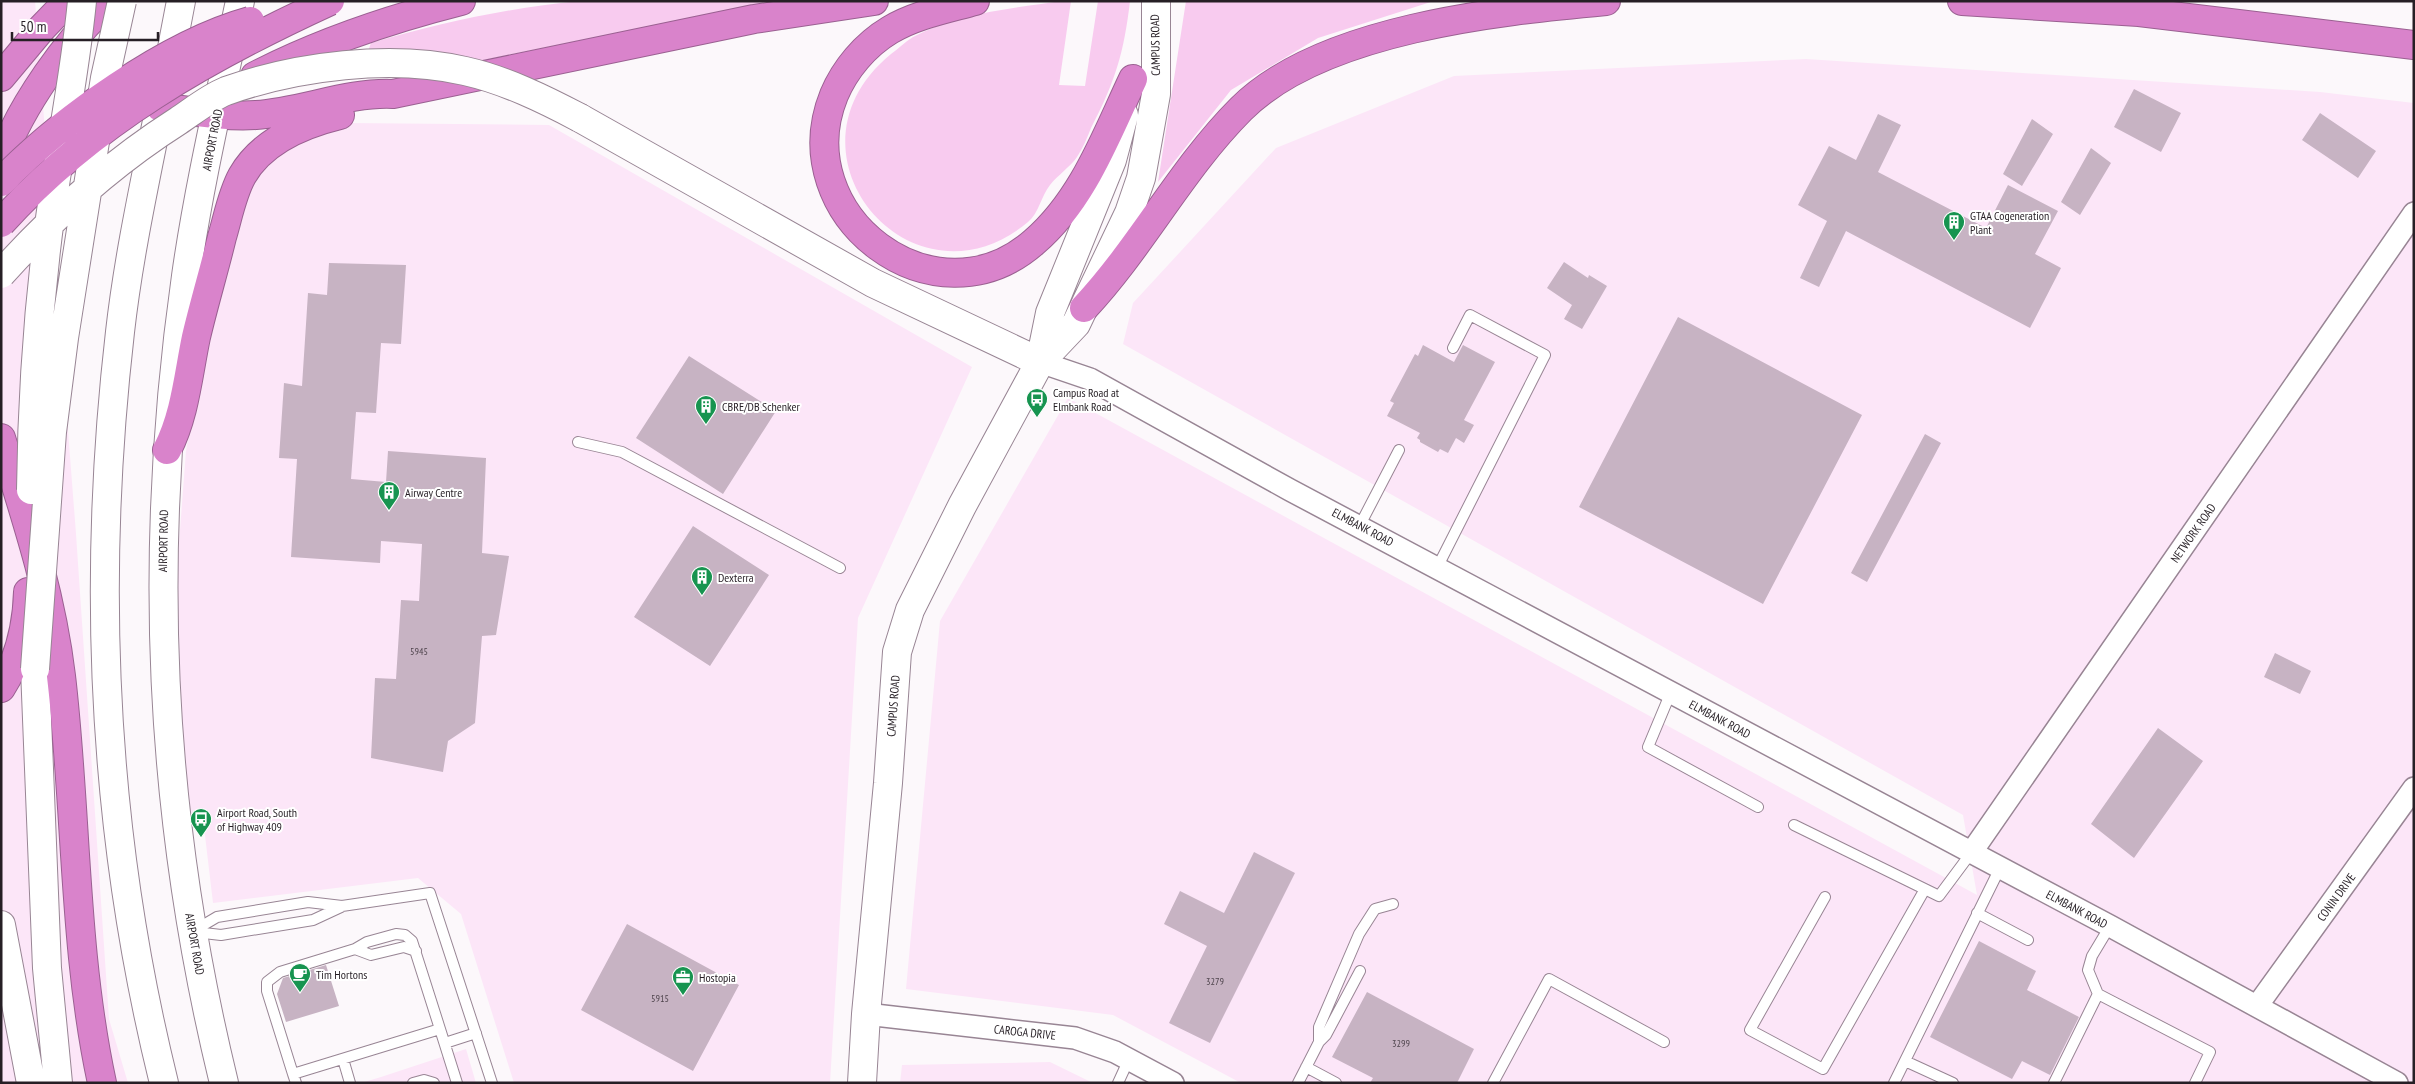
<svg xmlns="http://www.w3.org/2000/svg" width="2415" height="1084" viewBox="0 0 2415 1084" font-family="'PT Sans Narrow',sans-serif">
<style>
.built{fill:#fce6f8}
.green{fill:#f8cbef}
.building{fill:#c7b3c3}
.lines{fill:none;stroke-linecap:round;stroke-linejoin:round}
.lane-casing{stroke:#988594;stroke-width:12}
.street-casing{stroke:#988594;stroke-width:24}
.secondary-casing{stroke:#988594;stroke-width:30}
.highway-casing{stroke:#9a6091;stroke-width:30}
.lane{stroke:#fff;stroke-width:10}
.street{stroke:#fff;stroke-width:21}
.secondary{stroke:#fff;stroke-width:28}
.highway{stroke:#d983cb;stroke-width:28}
.secondary-bridge-casing{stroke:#988594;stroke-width:30;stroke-linecap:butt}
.highway-bridge-casing{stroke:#9a6091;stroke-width:30;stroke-linecap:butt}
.secondary-bridge{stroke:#fff;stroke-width:28}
.highway-bridge{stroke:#d983cb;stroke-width:28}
.labels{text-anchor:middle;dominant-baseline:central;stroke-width:4;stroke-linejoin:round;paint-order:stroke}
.number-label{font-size:10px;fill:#4e444c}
.street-label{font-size:12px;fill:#261f25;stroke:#fff}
.poi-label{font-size:12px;fill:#261f25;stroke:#fff;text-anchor:start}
</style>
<rect width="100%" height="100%" fill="#fcf8fb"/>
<path class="built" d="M1 1H35L76 534 109 1019 128 1083H1Z
M1806 59 2320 92 2414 103V1083H1241L1113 1015 906 989 940 621 1068 398 1977 895 1963 815 1123 344 1133 303 1276 148 1454 76Z
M348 123 549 125 972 367 858 618 830 1083H514L461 914 418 878 213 903 204 827 191 828 182 735 177 639 176 585 179 543 186 451 192 414 199 378 243 211 254 181 277 153 301 138Z
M466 1049 476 1083H361L381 1077Z
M1050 1062 1093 1083H900L902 1065Z"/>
<path class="green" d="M579 1H786L685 19 474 62 368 51 371 43C440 23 508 8 579 1Z
M1062 1H1071L1059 85 1085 86 1098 1H1130C1124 53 1115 82 1091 128 1087 138 1083 148 1077 157 1070 167 1058 175 1050 185 1041 196 1039 213 1028 222 912 319 771 152 891 54 898 49 905 42 913 37 957 13 1014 8 1062 1Z
M1186 1H1434L1318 38 1231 90 1158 182Z"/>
<path class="building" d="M2134 89 2181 113 2161 152 2114 127Z
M2320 113 2376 151 2358 178 2302 140Z
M1878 114 1901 125 1878 172 1986 228 2008 185 2058 211 2035 254 2061 268 2030 328 1846 231 1819 287 1800 278 1827 221 1798 205 1829 146 1856 160Z
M2032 119 2053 134 2022 186 2003 174Z
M2091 148 2111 163 2080 215 2061 202Z
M1564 262 1588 278 1589 275 1607 286 1582 329 1564 319 1572 305 1547 288Z
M329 263 406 265 401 344 381 343 376 413 356 412 351 479 386 482 388 451 486 458 482 553 509 556 496 635 482 636 475 723 448 741 443 772 371 758 375 678 396 679 401 600 419 601 422 544 381 541 380 563 291 557 297 459 279 458 284 383 302 386 308 293 327 295Z
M1678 317 1862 415 1763 604 1579 507Z
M1423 345 1454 362 1463 345 1495 362 1464 420 1474 425 1464 443 1456 438 1448 453 1440 449 1438 452 1420 442V440L1417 438 1420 433 1387 416 1394 403 1390 401 1415 354 1418 356Z
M689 356 776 411 723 494 636 438Z
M1925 434 1941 443 1867 582 1851 573Z
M693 526 769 575 710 666 634 617Z
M2275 653 2311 671 2300 694 2264 677Z
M2158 728 2203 761 2134 858 2091 824Z
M1254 852 1295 873 1210 1043 1169 1023 1207 946 1164 924 1180 891 1224 913Z
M627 924 739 985 693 1071 581 1010Z
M1979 941 2036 971 2027 990 2079 1017 2050 1075 2022 1061 2012 1079 1930 1037Z
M326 965 339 1006 286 1022 277 994 283 978Z
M1367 992 1474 1049 1457 1083H1370L1373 1078 1332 1057Z"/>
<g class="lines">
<g class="lane-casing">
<path id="lane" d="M578 442 622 452 840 568
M1360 525 1399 450
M1437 568 1545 355 1470 315 1453 348
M1671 692 1648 747 1758 807
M1794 825 1939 896 1971 853
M1825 897 1750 1030 1823 1069 1925 889
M1977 913 2028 940
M195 930 217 917 308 902 342 906 430 893 492 1083
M195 932 221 935 313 920 341 907
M355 949 371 955 404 947 416 951
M2098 994 2088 970 2092 956 2110 926
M1319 1042V1027L1359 934 1375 909 1393 904
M445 1043 476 1033
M343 1059 350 1083
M1905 1061 1953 1083
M1306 1067 1336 1083
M293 1074 267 991V982L280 972 355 949 367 942 396 934 405 935 412 941 440 1029
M296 1083 293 1074 440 1029 457 1083
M413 1083 424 1080 434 1083
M1118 1083 1129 1059
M1298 1083 1319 1042 1326 1035 1360 971
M1493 1083 1549 979 1664 1042
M1894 1083 2000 868
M2054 1083 2098 994 2210 1052 2195 1083"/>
</g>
<g class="street-casing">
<path id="street" d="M1040 362 1090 379 1290 490 2110 926 2397 1083
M1971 853 2414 213
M2257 1006 2414 788
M866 1014 1075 1038 1115 1052 1173 1083"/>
</g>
<g class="secondary-casing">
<path id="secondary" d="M167 74 181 1
M580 118 873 283 1040 362
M157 121C143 191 128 261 120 332 91 583 103 837 164 1083
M1040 362 1050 313 1112 160 1124 115
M35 669 47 968 58 1083
M1 925 31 1083
M224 1083C158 813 147 551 186 276 199 184 221 92 240 1
M862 1083 866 1014 888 783 897 652 910 610 962 506 1040 362 1076 324 1129 213 1141 178 1156 94V1"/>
</g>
<g class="highway-casing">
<path id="highway" d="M975 1C946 9 915 15 890 30 865 45 845 69 834 95 785 216 935 329 1034 242 1083 200 1106 136 1133 79
M1962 1 2139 12 2414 45
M255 76C321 42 390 19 461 1
M1 77 42 28 68 1
M160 107C192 111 224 117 256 115 302 112 347 92 393 94L754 19 874 1
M1 160C20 107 68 38 111 1
M1084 308C1142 246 1181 169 1241 109 1321 29 1498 11 1606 1
M1 438C26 518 51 592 61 676 77 811 73 949 102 1083
M167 450C185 415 188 375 196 337 204 303 214 270 222 237 228 217 232 194 242 176 262 141 303 124 340 115
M1 688C20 658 27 626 28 592"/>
</g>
<use href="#lane" class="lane"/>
<use href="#street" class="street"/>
<use href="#secondary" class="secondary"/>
<use href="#highway" class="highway"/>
<g class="secondary-bridge-casing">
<path id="secondary-bridge" d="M1 274C54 215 112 163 178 121 193 111 209 98 226 91 297 66 391 54 465 71 505 80 544 99 580 118
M31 490C32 399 38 309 50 218 60 146 75 74 82 1
M35 669 52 432 64 338 105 78 122 1"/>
</g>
<g class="highway-bridge-casing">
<path id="highway-bridge" d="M1 182C61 120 167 44 250 21
M1 223C92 122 208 57 330 1"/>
</g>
<use href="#secondary-bridge" class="secondary-bridge"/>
<use href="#highway-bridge" class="highway-bridge"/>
</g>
<defs>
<g id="building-pin" transform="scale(1.125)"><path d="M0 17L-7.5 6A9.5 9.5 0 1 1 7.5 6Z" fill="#179450" stroke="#fff"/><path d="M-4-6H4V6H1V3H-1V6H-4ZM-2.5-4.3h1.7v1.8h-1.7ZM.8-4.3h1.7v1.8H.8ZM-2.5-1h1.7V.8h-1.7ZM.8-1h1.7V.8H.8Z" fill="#fff"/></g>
<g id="bus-pin" transform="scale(1.125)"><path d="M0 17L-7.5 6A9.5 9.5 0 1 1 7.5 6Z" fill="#179450" stroke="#fff"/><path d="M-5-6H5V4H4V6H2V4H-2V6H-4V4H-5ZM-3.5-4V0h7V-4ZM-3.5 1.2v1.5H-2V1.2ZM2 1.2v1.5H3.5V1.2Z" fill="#fff"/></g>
<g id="cafe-pin" transform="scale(1.125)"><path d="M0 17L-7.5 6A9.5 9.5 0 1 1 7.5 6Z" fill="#179450" stroke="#fff"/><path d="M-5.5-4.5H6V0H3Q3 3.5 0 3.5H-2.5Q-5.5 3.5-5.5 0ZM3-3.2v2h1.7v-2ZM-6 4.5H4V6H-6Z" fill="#fff"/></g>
<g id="office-pin" transform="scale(1.125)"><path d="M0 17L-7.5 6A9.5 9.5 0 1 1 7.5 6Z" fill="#179450" stroke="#fff"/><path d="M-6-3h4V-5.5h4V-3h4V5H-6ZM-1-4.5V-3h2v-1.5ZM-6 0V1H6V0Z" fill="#fff"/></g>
</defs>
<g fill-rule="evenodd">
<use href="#building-pin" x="1954" y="222"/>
<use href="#bus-pin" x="1037" y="399"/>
<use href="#building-pin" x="706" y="406"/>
<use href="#building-pin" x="389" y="492"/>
<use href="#building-pin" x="702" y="577"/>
<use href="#bus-pin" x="201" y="819"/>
<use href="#cafe-pin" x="300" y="974"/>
<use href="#office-pin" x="683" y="977"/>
</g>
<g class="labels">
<g class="number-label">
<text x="419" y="651">5945</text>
<text x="1215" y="981">3279</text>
<text x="660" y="998">5915</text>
<text x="1401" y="1043">3299</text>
</g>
<g class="street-label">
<text transform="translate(1155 45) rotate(-91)">CAMPUS ROAD</text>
<text transform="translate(212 140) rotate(-79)">AIRPORT ROAD</text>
<text transform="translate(1363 527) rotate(28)">ELMBANK ROAD</text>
<text transform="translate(2193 533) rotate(-55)">NETWORK ROAD</text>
<text transform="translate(163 541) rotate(-89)">AIRPORT ROAD</text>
<text transform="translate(893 706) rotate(-86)">CAMPUS ROAD</text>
<text transform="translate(1720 719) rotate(28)">ELMBANK ROAD</text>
<text transform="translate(2336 897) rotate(-54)">CONIN DRIVE</text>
<text transform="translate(2077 909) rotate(28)">ELMBANK ROAD</text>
<text transform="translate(195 944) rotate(80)">AIRPORT ROAD</text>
<text transform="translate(1025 1032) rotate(6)">CAROGA DRIVE</text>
</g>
<g class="poi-label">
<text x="1970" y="215">GTAA Cogeneration<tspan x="1970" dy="14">Plant</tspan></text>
<text x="1053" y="392">Campus Road at<tspan x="1053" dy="14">Elmbank Road</tspan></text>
<text x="722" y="406">CBRE/DB Schenker</text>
<text x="405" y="492">Airway Centre</text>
<text x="718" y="577">Dexterra</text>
<text x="217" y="812">Airport Road, South<tspan x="217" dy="14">of Highway 409</tspan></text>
<text x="316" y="974">Tim Hortons</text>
<text x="699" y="977">Hostopia</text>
</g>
</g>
<rect width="2415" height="1084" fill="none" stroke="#261f25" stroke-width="5"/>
<path d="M12 32v8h146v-8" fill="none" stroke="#261f25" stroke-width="2.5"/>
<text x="20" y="32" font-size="15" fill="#261f25" stroke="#ffffff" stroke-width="4" paint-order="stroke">50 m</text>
</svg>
